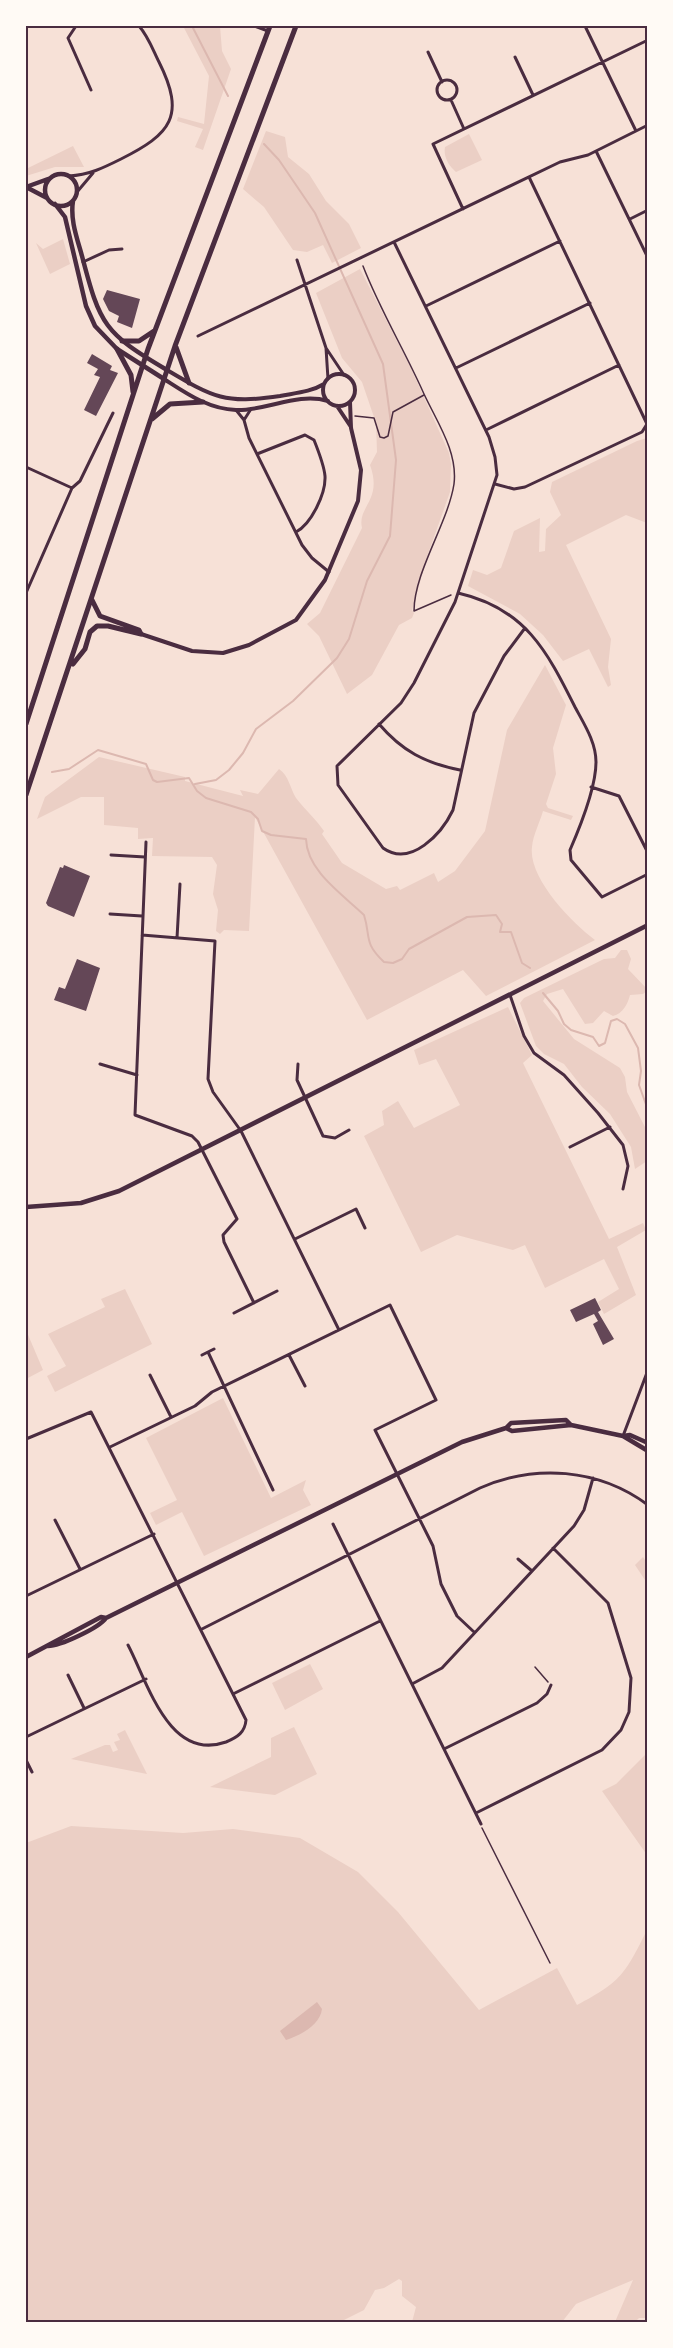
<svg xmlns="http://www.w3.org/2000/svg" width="673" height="2348" viewBox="0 0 673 2348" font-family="Lato,sans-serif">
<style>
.green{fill:#ebcfc5}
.water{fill:#dcb8b0}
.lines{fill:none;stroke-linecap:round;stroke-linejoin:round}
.stream{stroke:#dcb8b0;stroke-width:2}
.building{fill:#644757}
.path{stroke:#4a2c40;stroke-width:1.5}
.minor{stroke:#4a2c40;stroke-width:3}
.tertiary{stroke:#4a2c40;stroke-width:4}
.secondary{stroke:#4a2c40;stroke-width:4.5}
.primary{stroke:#4a2c40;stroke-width:4.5}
.trunk{stroke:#4a2c40;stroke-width:5}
.neatline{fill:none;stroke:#4a2c40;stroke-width:2}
</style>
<rect width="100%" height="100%" fill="#f7e1d7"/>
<path class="green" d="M183 26H220L222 51 231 69 203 150 195 147 203 129 177 121 178 117 204 124 209 76Z
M266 131 285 137 288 157 309 174 326 201 349 224 361 248 332 263 323 245 307 252 293 250 264 207 243 189Z
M469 134 482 160 456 172C450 167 443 158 445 147Z
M73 146 84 167H55L26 176V169Z
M63 239 70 264 50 274 36 243 43 249Z
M360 269 410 366 449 453 451 464 450 492 428 554 412 610 414 613 412 618 399 625 372 675 347 694 319 636 307 624 320 613 362 528C357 506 383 501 370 465L377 452 376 423 362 382 342 358 316 293Z
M647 438V523L626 515 566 545 611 639 608 667 611 685 608 687 589 649 563 661 543 635 520 614 468 586 473 570 487 575 501 568 514 531 540 518 539 552 545 551 546 529 561 515 550 492 552 482 637 441Z
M545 665 566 705 553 748 556 774 546 804 548 808 573 816 571 820 543 811C540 822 533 835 532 847 528 878 572 923 595 940L486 996 463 970 367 1020 255 817 249 931 224 930 220 934 216 931 218 910 213 894 217 865 212 857 152 856 153 838 138 839V828L104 825V797H81L37 819 45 797 99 757 185 777V781L243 796 240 790 258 794 279 769C289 776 290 788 296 798 305 810 316 819 324 831L322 834 342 863 386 889 397 886 400 890 434 873 438 882 455 871 485 831 507 730Z
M621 950H627L631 959 628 969 648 990 643 994 630 995C628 1003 623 1014 613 1016L604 1011 593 1023 585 1024 563 989 547 994 543 1001 574 1039 620 1068 625 1077 627 1092 647 1131V1161L635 1169 631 1147 610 1114 582 1087 564 1064 544 1054 536 1046 520 1003 524 998 604 959 615 958Z
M508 1007 532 1055 523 1063 609 1239 643 1223 646 1230 617 1247 636 1295 604 1314 598 1302 619 1289 604 1259 545 1288 525 1245 513 1250 457 1235 421 1252 364 1136 384 1125 382 1111 398 1101 414 1128 460 1105 436 1059 419 1065 414 1050Z
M125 1289 152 1344 55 1392 47 1376 66 1366 48 1334 105 1307 101 1299Z
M26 1330 43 1370 26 1379Z
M223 1398 271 1498 306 1480 303 1490 311 1505 204 1556 182 1512 156 1525 150 1513 177 1500 146 1438Z
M643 1557 647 1563V1583L635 1565Z
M310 1664 323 1689 285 1710 272 1683Z
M294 1727 317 1774 275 1795 210 1787 271 1757V1738Z
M125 1730 147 1774 71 1759 105 1745H110L113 1752 118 1750 114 1742 120 1740 117 1734Z
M647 1753V1855L602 1791 616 1784Z
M71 1826 183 1833 233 1829 300 1838 358 1872 398 1912 479 2010 557 1968 577 2005C621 1982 625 1974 647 1930V2318H639L635 2322H615L633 2280 576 2304 562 2322H412L416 2307 402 2296V2281L399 2279 384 2288 375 2290 364 2310 340 2322H26V1843Z"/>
<path class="water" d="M317 2002 322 2009C320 2025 301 2035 286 2040L280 2031Z"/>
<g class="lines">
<path class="stream" d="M192 26 228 96
M52 772 69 769 98 750 146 764 153 780 157 782 189 778 197 791 206 798 251 812 258 819 262 831 271 835 306 839C307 871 342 894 364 915 371 937 363 942 384 962L393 963 402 959 409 949 467 917 496 915 502 924 500 932H511L522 963 530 968
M195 784 216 780 229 770 243 753 256 729 293 701 337 658 349 639 367 581 390 536 396 460 383 364 315 213 279 160 264 144
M543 993 558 1011 564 1024 571 1030 593 1037 599 1046 605 1043 611 1021 617 1019 625 1024 638 1048 641 1071 639 1085 648 1110"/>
</g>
<path class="building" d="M107 290 140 299 132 328 117 322 119 316 109 311 103 299Z
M92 354 112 366 110 370 118 373 96 416 84 410 100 377 94 375 98 369 87 363Z
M64 865 90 876 74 917 48 906 46 903 60 867 63 868Z
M77 959 100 968 86 1011 54 1000 59 987 65 989Z
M595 1298 601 1310 598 1312 614 1339 603 1345 593 1324 598 1321 594 1314 576 1322 570 1310Z"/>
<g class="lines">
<path class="path" d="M363 266C380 310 405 351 424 394 437 422 458 452 454 484 448 523 414 572 414 611L451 595
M355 416 374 418 380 437 384 438 388 436 393 412 424 395
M535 1667 548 1682
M482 1828 550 1963"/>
<path class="minor" d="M76 26 68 38 91 90
M254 26 268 31
M585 26 636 131
M428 52 442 82
M515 57 533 95
M437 90a10 10 0 1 1 20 0a10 10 0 1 1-20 0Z
M451 100 464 129
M596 151 648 258
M69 176C89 175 103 168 121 159 171 134 186 116 159 62 153 50 148 36 139 26
M77 192 93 173
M463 209 433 144 648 40
M630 219 648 210
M394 242 489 437 495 457 497 475 455 602 414 683 401 703 337 766 338 785 383 848C411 868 442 833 453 810L474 713 504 656 525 628
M297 260 326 348 328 379
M83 262 109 250 122 249
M426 306 560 241
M198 336 560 162 588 155 648 125
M326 348 344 375
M456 368 590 303
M236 410 244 420 249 438 302 545 312 558 329 572
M244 420 251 409
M486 430 619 365
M257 454 305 435 314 440C318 450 324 465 325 476 326 494 311 524 296 532
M26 467 72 488
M495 484 514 489 525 487 642 432 647 424 529 177
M26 593 72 488 80 481 113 413
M458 593C525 608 547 651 575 707 584 724 596 742 596 762 596 787 580 827 570 850L571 860 602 897 648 874
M379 724C402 751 425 763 460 770
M591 787 619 796 648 853
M146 842 135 1115 192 1136 198 1142 237 1219 223 1235 224 1242 254 1303
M111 855 145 857
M110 914 142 916
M142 935 215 941 208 1079 213 1092 241 1131 339 1330
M177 938 180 884
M510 995 524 1036 534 1053 564 1075 598 1113 623 1145 628 1166 623 1189
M100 1064 137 1075
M298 1064 297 1080 323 1136 335 1138 349 1130
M570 1147 610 1127
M295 1239 356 1209 365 1228
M234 1313 277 1291
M208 1352 273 1490
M202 1355 214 1349
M289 1355 305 1386
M150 1375 171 1417
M623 1436 648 1370
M26 1439 91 1412 246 1720C245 1732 238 1737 226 1742 169 1762 148 1683 128 1645
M110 1447 195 1406 212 1392 390 1305 436 1400 375 1430 433 1546 441 1584 457 1616 474 1632
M55 1520 80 1569
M333 1524 481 1824
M518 1559 532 1571
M26 1596 154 1534
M202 1629 480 1488C535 1464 598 1468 648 1505
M68 1675 84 1708
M412 1684 442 1668 574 1526 584 1510 593 1478
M233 1694 380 1621
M26 1737 146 1679
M444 1749 537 1703 547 1694 551 1685
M26 1760 32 1772
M476 1813 602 1750 621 1730 629 1712 631 1678 608 1603 553 1548"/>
<path class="tertiary" d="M167 370C214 398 225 404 280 396 295 393 311 392 324 384
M323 390a16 16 0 1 1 32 0a16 16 0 1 1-32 0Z
M164 379C186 393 208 409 236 410 267 411 297 392 328 401
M337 406 351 427
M141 634 192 651 223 653 249 645 296 620 325 580 358 501 361 470 351 428 350 402"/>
<path class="secondary" d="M45 190a16 16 0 1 1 32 0a16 16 0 1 1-32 0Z
M26 187 47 198
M26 187 48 179
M73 201C70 220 77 238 82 256 100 325 104 333 167 370
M55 204 65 217 86 306 95 326 117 349 164 379
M26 1207 81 1203 119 1191 648 925"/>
<path class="primary" d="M506 1428 512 1431 571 1425
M623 1436 648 1451
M48 1646C60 1646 99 1628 106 1618
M26 1657 101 1617 106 1618 462 1442 506 1428 511 1423 566 1420 571 1425 623 1436 630 1435 648 1443"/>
<path class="trunk" d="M122 341H139L154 331
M176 347 189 383
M117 349 131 375 133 392
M152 419 170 404 203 402
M92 600 100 616 139 630 141 634
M73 664 85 649 90 632 97 626H108L141 634
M26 724 148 349 270 26
M26 795 175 346 296 26"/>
</g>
<rect width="673" height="2348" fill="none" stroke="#fffaf5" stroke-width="54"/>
<rect x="27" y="27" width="619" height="2294" class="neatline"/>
</svg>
